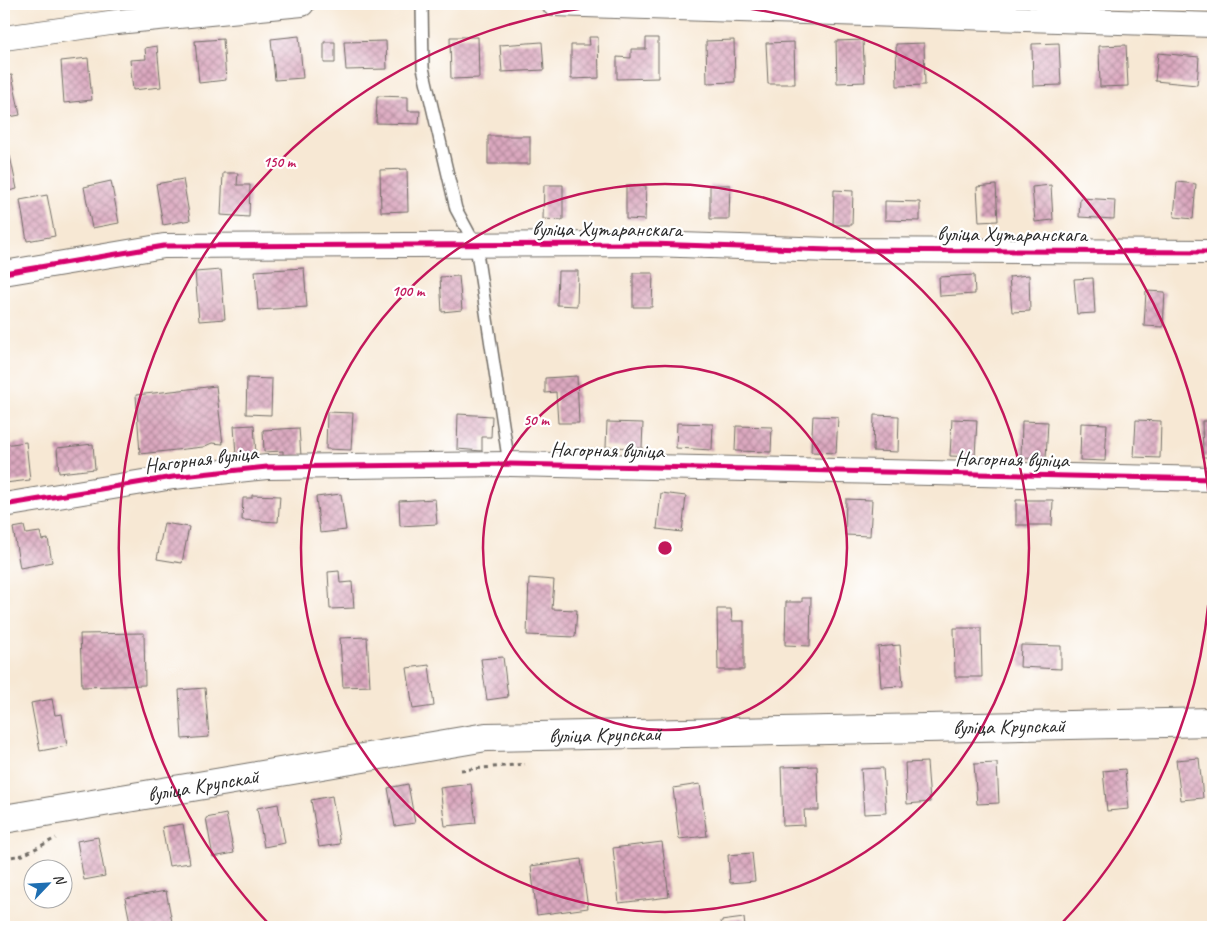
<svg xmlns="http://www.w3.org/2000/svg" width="1217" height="931" viewBox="0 0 1217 931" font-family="Caveat,sans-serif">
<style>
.building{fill:url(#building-cross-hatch)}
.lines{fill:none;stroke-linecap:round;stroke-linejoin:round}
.service-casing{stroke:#726d66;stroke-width:14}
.minor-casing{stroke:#726d66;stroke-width:26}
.primary-casing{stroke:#726d66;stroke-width:30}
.path{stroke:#726d66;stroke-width:3;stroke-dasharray:4 4;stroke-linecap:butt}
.service{stroke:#fff;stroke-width:11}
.minor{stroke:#fff;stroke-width:24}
.primary{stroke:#fff;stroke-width:28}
.cycleway-casing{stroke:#fff;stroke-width:8}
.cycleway{stroke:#d6006c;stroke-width:5}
.ring{fill:none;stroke:#c2185b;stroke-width:2.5}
.labels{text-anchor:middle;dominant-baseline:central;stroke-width:4.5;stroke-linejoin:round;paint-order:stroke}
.street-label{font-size:21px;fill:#2b2b2b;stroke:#fff}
.centre{fill:#c2185b;stroke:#fff;stroke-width:2.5}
.ring-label{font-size:15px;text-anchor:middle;font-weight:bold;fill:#c2185b;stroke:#fff;stroke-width:4.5;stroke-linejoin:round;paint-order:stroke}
</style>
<defs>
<pattern id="building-cross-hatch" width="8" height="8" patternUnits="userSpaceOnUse" patternTransform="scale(1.25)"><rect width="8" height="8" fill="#dba8bf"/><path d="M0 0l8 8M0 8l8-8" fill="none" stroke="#b2899b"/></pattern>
</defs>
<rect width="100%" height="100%" fill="#fff"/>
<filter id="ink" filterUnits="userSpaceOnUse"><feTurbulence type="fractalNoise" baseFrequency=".02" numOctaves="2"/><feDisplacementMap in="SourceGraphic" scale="10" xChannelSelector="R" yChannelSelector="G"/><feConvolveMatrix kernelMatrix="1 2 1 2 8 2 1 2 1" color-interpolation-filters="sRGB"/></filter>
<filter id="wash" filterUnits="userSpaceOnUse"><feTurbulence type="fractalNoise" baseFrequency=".0096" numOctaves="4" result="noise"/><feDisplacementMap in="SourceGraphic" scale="20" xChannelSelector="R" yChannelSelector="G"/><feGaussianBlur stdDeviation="1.12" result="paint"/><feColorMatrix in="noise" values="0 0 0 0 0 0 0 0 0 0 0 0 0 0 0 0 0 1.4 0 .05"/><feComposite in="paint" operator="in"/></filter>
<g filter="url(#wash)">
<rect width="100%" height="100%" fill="#f7e8d4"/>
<g id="blocks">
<path class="building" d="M299 36 303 78 275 80 271 39Z
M450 37H478L479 78 451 79Z
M589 37H598L599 78 571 79V45H590Z
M646 38H658V78L617 79V57L631 58V49H646Z
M223 39 226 80 199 83 195 41Z
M734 40 735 82 707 83 706 41Z
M863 40 865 82 837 83 836 41Z
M386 41 387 69 346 70 344 42Z
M324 42H335V63H324Z
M542 42 544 70 502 72 500 45Z
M794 42 795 84H768L766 43Z
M924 43 925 85 897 86 896 44Z
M1059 43 1061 85 1033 86 1032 44Z
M1126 45 1128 86 1100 87 1099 46Z
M157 46 161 87 133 90 130 60 146 59 145 48Z
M1158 53 1199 57 1197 85 1155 81Z
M88 58 92 100 64 103 61 61Z
M12 75 20 115 4 118V76Z
M377 96 408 97V111H420L419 124 376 123Z
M488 136H530V164H488Z
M10 156 17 189 4 192V157Z
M407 169 408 211 381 212 380 170Z
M223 173H238L237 185H250L249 217 221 215Z
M183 179 190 220 163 225 156 184Z
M111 181 119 223 92 228 84 187Z
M1177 182 1196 184 1193 219 1174 217Z
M544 185H563V220L543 219Z
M626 185 646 186 645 220 626 219Z
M710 185H730L729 219H710Z
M996 185 998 221 979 222 977 187Z
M1051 185 1053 220 1035 222 1032 187Z
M834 190 853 191 852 225H833Z
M47 195 55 236 27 241 20 200Z
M1080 198 1115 200 1114 219 1079 217Z
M885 201 920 202V221L885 220Z
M304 268 307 307 258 310 255 271Z
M221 270 225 319 199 321 195 272Z
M558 271H578L577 306 557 305Z
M633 273H653L652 307H633Z
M974 275 975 294 940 296 939 277Z
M1029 275 1030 311 1012 312 1009 277Z
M459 276 462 310 442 312 440 277Z
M1093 278 1095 313 1077 314 1074 279Z
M1146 291 1165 292 1163 327 1144 326Z
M577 376 579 423H558L556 392 545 393V378Z
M247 378 272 379 271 415 246 414Z
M216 386 223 444 212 443 203 447 140 454 136 395Z
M327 412 353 413 351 450 326 449Z
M458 414 492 416 491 437H482V451L457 449Z
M874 415 899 416 898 452 873 451Z
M813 416 838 417 836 453 811 452Z
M952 419 977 420 975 457 950 456Z
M1136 420 1161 421 1160 458 1134 457Z
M1022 421 1048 422 1046 459 1021 458Z
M1202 421H1213V457H1203Z
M607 422 643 423 642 448 606 447Z
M677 423 713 424 712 450 676 448Z
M1081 423 1107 424 1105 461 1080 460Z
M254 425 256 455 236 456 234 426Z
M736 426 772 427 771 452 735 451Z
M299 428 301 456 283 457V451L264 452 263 430Z
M26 442 30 480 5 483 4 445Z
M93 444 95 469 59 473 57 448Z
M661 493 686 496 682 532 657 529Z
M341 494 346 530 320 533 316 497Z
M252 495 280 496 278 522 242 520 243 498H252Z
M435 499 437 524 400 526 399 501Z
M846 499 872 500 870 536 845 535Z
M1016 500H1053L1052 525H1016Z
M164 523 189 527 182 563 157 559Z
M24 526 26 534 40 532 42 540 48 539 52 562 20 568 13 528Z
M339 571 340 583 352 582 354 608 330 609 328 572Z
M529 578 554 580 552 609 577 610 575 637 527 635Z
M802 598H811L810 646 785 645 786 602H802Z
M717 609H731L732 621H744V670H718Z
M954 628H981L982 677H955Z
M144 633 145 685 82 687 80 634Z
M367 637 370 686 343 687 340 638Z
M900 645 903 686 881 687 878 647Z
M1021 645 1061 646V669L1020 667Z
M503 657 508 697 487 700 481 659Z
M429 665 434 706 413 709 407 668Z
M205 688 209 737 182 739 179 690Z
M52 699 55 715 62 714 67 746 40 751 31 703Z
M1199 758 1203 798 1181 800 1176 760Z
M927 762 930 802 907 804 905 763Z
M997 763 999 803 977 804 974 764Z
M817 766 819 810H804L805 825 783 826 781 767Z
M883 768 886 813 864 814 861 769Z
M1125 769 1129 809 1107 811 1103 771Z
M408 784 415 823 395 826 388 788Z
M471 784 476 823 445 826 440 788Z
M700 784 707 836 679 839 673 788Z
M332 796 340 844 319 847 311 800Z
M278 804 285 843 264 847 257 808Z
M226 814 234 853 213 857 206 818Z
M183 824 190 863 169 866 162 827Z
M98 837 105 876 84 880 77 841Z
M662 842 669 897 619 903 613 848Z
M752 853 755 881 730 883 728 855Z
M581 859 588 908 537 915 531 866Z
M166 891 173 927H131L125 898Z
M744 918 745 927H722L721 921Z"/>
</g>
</g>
<g filter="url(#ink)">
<use href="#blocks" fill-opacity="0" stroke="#726d66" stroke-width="1"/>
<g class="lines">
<g class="service-casing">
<path id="service" d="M422 4 423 68 456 209 476 246 509 464"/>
</g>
<g class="minor-casing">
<path id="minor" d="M554 4 1213 25
M4 38 117 22 302 4
M4 273 164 246 651 244 830 250 1213 252
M4 505 173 477 267 467 509 464 1213 479"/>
</g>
<g class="primary-casing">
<g id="primary">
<path id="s1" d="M4 819 486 737 1213 722"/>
</g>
</g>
<path class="path" d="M461 770 525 764
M4 858 23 855 56 838"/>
<use href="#service" class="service"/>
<use href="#minor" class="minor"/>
<use href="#primary" class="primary"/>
<g class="cycleway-casing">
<path id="cycleway" d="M4 273 164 246 651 244 830 250 1213 252
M4 505 173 477 267 467 509 464 1213 479"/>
</g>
<use href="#cycleway" class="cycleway"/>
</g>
</g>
<g class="ring">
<circle cx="665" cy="548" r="182"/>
<circle cx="665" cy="548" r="364"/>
<path d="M269 924A546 546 0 0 1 617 4M713 4A546 546 0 0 1 1061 924"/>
</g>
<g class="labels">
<g class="street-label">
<text x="607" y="229">вуліца Хутаранскага</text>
<text x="1012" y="234">вуліца Хутаранскага</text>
<text transform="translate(607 450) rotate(1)">Нагорная вуліца</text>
<text transform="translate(201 459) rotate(-7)">Нагорная вуліца</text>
<text transform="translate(1012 459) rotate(1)">Нагорная вуліца</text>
<text stroke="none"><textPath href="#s1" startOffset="1012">вуліца Крупскай</textPath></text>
<text stroke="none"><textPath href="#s1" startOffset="608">вуліца Крупскай</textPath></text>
<text stroke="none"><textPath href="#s1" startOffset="202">вуліца Крупскай</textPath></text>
</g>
</g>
<circle cx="665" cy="548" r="8" class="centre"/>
<g class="ring-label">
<text x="279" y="167">150 m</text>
<text x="408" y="296">100 m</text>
<text x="536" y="425">50 m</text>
</g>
<rect width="1217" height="931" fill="none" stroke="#fff" stroke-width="20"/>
<g transform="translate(48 884) rotate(65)"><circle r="24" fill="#ffffff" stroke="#aaaaaa"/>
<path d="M0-4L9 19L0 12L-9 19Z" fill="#1f6fb2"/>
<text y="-8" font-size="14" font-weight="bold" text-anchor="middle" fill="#2b2b2b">N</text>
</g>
</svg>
